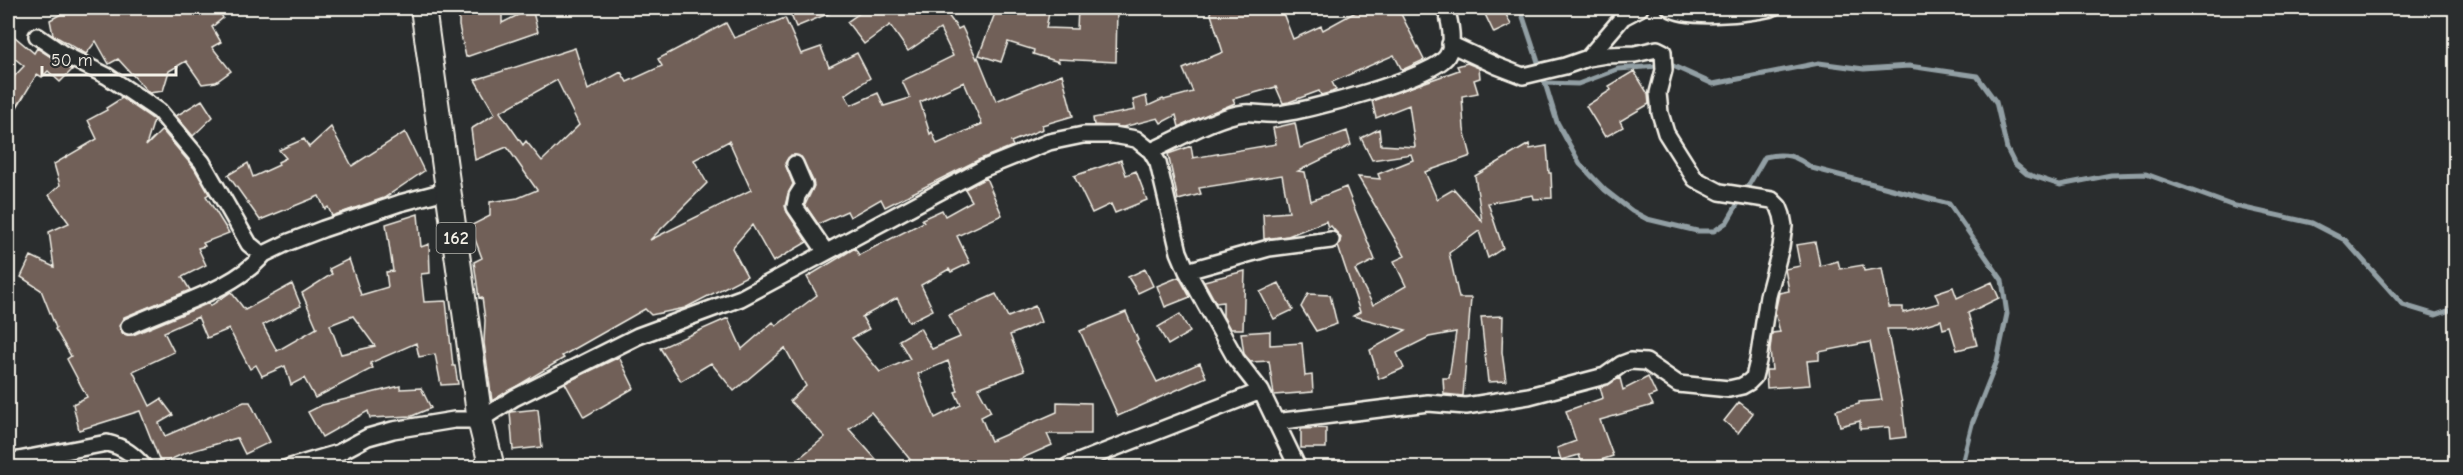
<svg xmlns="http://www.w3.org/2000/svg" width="2463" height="475" viewBox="0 0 2463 475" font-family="'Comic Neue',sans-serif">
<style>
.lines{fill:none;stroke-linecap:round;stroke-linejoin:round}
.stream{stroke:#929fa4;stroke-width:5}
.building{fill:#716159;stroke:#f4f1e8;stroke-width:1.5;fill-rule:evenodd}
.minor-casing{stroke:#f4f1e8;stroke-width:20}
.primary-casing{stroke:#f4f1e8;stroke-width:28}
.minor{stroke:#2a2d2e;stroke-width:15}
.primary{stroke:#2a2d2e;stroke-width:24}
.labels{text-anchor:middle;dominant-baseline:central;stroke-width:4.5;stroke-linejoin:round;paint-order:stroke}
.shield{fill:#2a2d2e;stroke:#b7b6b0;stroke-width:1.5}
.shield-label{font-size:18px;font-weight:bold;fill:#f4f1e8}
</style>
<rect width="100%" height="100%" fill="#2a2d2e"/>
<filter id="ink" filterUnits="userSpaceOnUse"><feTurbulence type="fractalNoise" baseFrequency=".0167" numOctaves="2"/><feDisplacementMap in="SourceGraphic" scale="12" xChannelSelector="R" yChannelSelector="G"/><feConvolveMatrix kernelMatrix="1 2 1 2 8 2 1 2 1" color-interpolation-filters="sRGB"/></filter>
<g filter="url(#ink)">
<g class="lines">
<path class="stream" d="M1520 8 1545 83 1578 84 1618 69 1671 65 1713 84 1819 63 1864 69 1909 66 1977 76 1996 102 2007 149 2014 163 2027 174 2060 185 2111 175 2146 174 2231 205 2312 223 2345 240 2403 305 2436 315 2456 308
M1545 83 1557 122 1580 164 1605 190 1632 211 1647 219 1697 231H1714L1727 222 1765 157C1785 152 1796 156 1812 168L1949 204 2002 280 2007 314 1997 361 1972 424 1961 468"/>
</g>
<path class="building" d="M72 8H110L113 14 124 8H218L223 18 212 27 221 42 212 47 231 71 216 82 202 84 186 61 169 71 163 91 149 93 118 59 109 64 96 41 86 54 53 35 50 20Z
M459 8H502V23L532 8 538 32 466 57 459 26Z
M788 8H842L796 27Z
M867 8H943L958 29 962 27 977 59 978 57 996 101 1062 74 1073 116 1042 125 1043 129 1011 142 1013 146 978 160 885 207 881 199 850 217 847 211 818 224 805 205 814 186 813 181 801 157 791 155 785 163 793 184 788 194 785 206 787 212 807 242 773 262 752 225 732 248 747 276 685 308 651 315 645 309 562 356 564 358 492 401 484 343 485 320 482 297 479 298 474 262 482 258 470 226 490 216V202L518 198 537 190 507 147 475 160 471 129 495 114 475 80 575 48 588 90 621 72 627 82 662 66 658 59 726 23 734 38 785 18 801 54 821 47 829 67 857 53 870 78 845 95 851 105 878 93 884 106 910 98 902 81 953 56 940 29 908 51 890 25 864 44 847 22ZM557 80 579 125 542 161 526 141 523 145 500 112ZM964 82 982 124 937 144 932 132 930 134 920 102ZM729 141 751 190 650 240 707 183 694 160Z
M997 8H1050L1046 28 1077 29 1078 8H1117L1116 62 1058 59 1059 62 1033 54 1034 50 1008 42 1001 62 979 55Z
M1209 8H1281L1293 39 1321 26 1323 30 1361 9 1401 14 1424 60 1402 70 1394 55 1332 82 1336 90 1332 92 1321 95 1319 91 1289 102 1283 103 1276 87 1233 99 1235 103 1179 127 1176 115 1161 123 1158 118 1123 127 1094 125 1093 118 1135 110 1133 100 1146 96 1148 106 1163 99 1164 100 1193 92 1183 69 1223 52Z
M1482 8H1503L1511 25 1494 33Z
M8 31 34 53 37 48 72 70 60 82 48 71 42 77 37 74 8 122V83L24 66 8 53Z
M1467 63 1479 68 1480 78 1474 80 1478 93 1462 96 1464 129 1471 156 1425 172 1437 199 1454 189 1482 221 1475 176 1529 144 1530 149 1547 146 1549 173H1551L1552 198 1534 199 1533 195 1488 203 1503 248 1488 258 1479 231 1449 253 1459 298H1471L1463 396 1444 394 1443 378H1449L1456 332 1429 337 1397 353 1404 368 1379 379 1370 350 1406 330 1353 316 1360 312 1338 246 1341 238 1331 226 1328 228 1326 221 1288 236 1264 239 1263 214 1289 212 1282 175 1199 188 1201 194 1178 200 1168 154 1191 146 1193 158 1276 144 1273 128 1295 123 1300 148 1347 131 1351 145 1298 171 1305 172 1311 201 1346 187 1375 260 1355 270 1373 305 1406 286 1394 261 1405 256 1358 177 1380 179 1378 174 1413 160 1411 154 1372 160 1361 138 1379 129 1381 145 1415 147 1409 105 1376 118 1372 101 1459 70 1457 66Z
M1634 71 1648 94 1649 104 1620 121 1623 127 1605 137 1586 106 1611 90 1609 86Z
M122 98 154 120 146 146 162 130 194 168 209 194 206 196 229 233 203 243 205 246 198 248 206 265 182 277 190 290 124 317 119 326 123 334 133 335 209 303 210 306 231 292 245 310 292 284 301 306 263 325 277 351 317 328 302 293 332 274 329 269 349 259 361 295 388 287 386 272 393 271 386 224 418 214 421 247 429 244 430 273 421 274 424 302 446 301 453 366H455L458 384 441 385 435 354 419 357 416 343 370 363 373 368 315 398 304 378 291 385 285 366 262 376 256 365 250 369 229 329 207 338 198 317 164 332 174 352 133 371 150 406 161 399 173 415 159 423 165 436 244 402H250L270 442 245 454 237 438 185 453 161 464 140 411 79 430 73 404 87 397 67 359 71 356 55 329 56 328 41 290 21 277 31 256 54 267 49 232 69 223 49 195 60 185 54 164 97 139 88 120 107 110 106 108ZM353 316 375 346 341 354 330 325Z
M202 100 213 117 193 136 176 116Z
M331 127 352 166 405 132 424 171 384 198 332 216 328 207 325 209 319 196 260 220 228 175 248 163 253 177 279 165 278 162 286 158 279 150 304 139 309 147Z
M1121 160 1126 175 1136 171 1147 200 1115 213 1111 204 1092 213 1074 176Z
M986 178 1002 215 957 236 970 263 951 272 949 269 921 285 933 310 909 322 897 298 862 317 869 329 852 338 880 372 910 359 899 340 920 328 932 349 960 337 949 315 996 294 1008 317 1035 306 1041 322 1010 335 1024 371 978 388 991 412 981 417 991 441 1057 412V402L1091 403V434H1047L1052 445 1000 468H917L871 412 849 429 884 468H787L825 437 790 401 806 386 785 348 734 391 711 363 681 381 660 348 728 318 742 349 773 322 776 326 817 295 807 277 855 248 859 255 924 222 922 219 942 210 945 216 972 201 965 189ZM948 361 958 391 955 392 961 405 935 418 918 374Z
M1815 242 1820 266 1838 261 1840 269 1863 265 1864 271 1882 268 1889 307H1903V313L1939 303 1935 293 1953 287 1957 298 1992 282 1999 298 1968 313 1977 345 1957 350 1950 327 1943 329 1941 320 1912 329H1887L1902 403 1906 437 1890 439 1889 427 1860 429V421L1840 426 1836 410 1859 404V402L1882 400 1870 342 1819 352V360L1807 361 1810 385 1767 388 1766 370H1772L1770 350 1772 333 1780 332 1775 312 1778 298 1779 293 1789 291 1785 269 1800 266 1796 245Z
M1145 269 1153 286 1138 293 1128 277Z
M1245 271 1243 329H1230L1223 316V302L1216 303 1204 281Z
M1179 277 1190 297 1165 307 1157 286Z
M1279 283 1293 310 1274 319 1260 292Z
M1308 294 1330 295 1337 324 1316 331 1301 307Z
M1126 312 1138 340 1136 341 1157 382 1200 363 1206 377 1118 416 1080 331Z
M1180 314 1190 332 1168 345 1158 327Z
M1503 316 1502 352 1506 381 1488 382 1481 317Z
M1270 331V345L1302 343 1305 376 1312 375 1313 392 1274 395 1269 361 1251 362 1244 354 1241 333Z
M619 357 634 388 584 417 565 383Z
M1648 377 1656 394 1649 397 1653 405 1600 420 1613 456 1583 466 1579 455 1561 460 1557 448 1576 441 1566 411 1603 398 1600 387 1620 378 1623 390Z
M400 386V389L421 388 431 408 412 416 370 418 368 411 322 437 308 412 322 405Z
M1739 402 1753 413 1738 433 1724 421Z
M538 409 542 447 513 450 510 412Z
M1326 428V448H1301V429Z"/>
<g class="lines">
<g class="minor-casing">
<path id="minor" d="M1670 8C1689 20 1750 13 1772 8
M37 36 63 54 107 76 159 111 202 162 249 244 260 253 264 254 289 242 323 229 400 203 449 190
M1588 58 1623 17 1640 8
M1151 151C1176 140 1217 116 1244 113 1254 112 1265 115 1276 114 1304 112 1433 78 1447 56 1455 43 1450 22 1446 8
M795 164 804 185 797 196 795 207 825 251
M1187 271 1269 248 1331 240
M129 326C172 305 233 291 264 254
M1275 422 1428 403 1466 406 1529 396 1605 376 1622 364 1630 361 1646 362 1678 384 1729 389 1742 386 1749 382 1754 377 1758 361 1768 296 1781 247 1784 226 1782 215 1779 207 1772 200 1720 192 1695 179 1666 133 1660 113 1658 93 1664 70 1663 52 1657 49 1635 54 1606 55 1588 58 1565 66 1523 76 1497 66 1450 44
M8 462 107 443C124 447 134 455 145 468
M1068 466 1261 391
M287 468 338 453 368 437 393 430 454 420H480L514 398 638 336 741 298 982 169 1049 142 1083 135H1113L1136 139 1151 151 1158 163 1179 252 1187 271 1236 359 1261 391 1298 468"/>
</g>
<g class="primary-casing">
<path id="primary" d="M423 8 480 420 492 468"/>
</g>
<use href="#minor" class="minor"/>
<use href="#primary" class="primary"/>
</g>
</g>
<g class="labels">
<rect class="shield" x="436.5" y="223" width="39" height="30" rx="4.5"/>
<g class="shield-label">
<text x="456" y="238">162</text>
</g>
</g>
<rect width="2463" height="475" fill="none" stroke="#2a2d2e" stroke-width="30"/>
<rect x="15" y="15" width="2433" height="445" fill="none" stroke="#f4f1e8" stroke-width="2" filter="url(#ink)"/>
<path d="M42 66v9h134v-9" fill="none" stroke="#f4f1e8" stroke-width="3"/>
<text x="51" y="66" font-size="18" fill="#f4f1e8" stroke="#2a2d2e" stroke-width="4.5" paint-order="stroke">50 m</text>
</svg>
